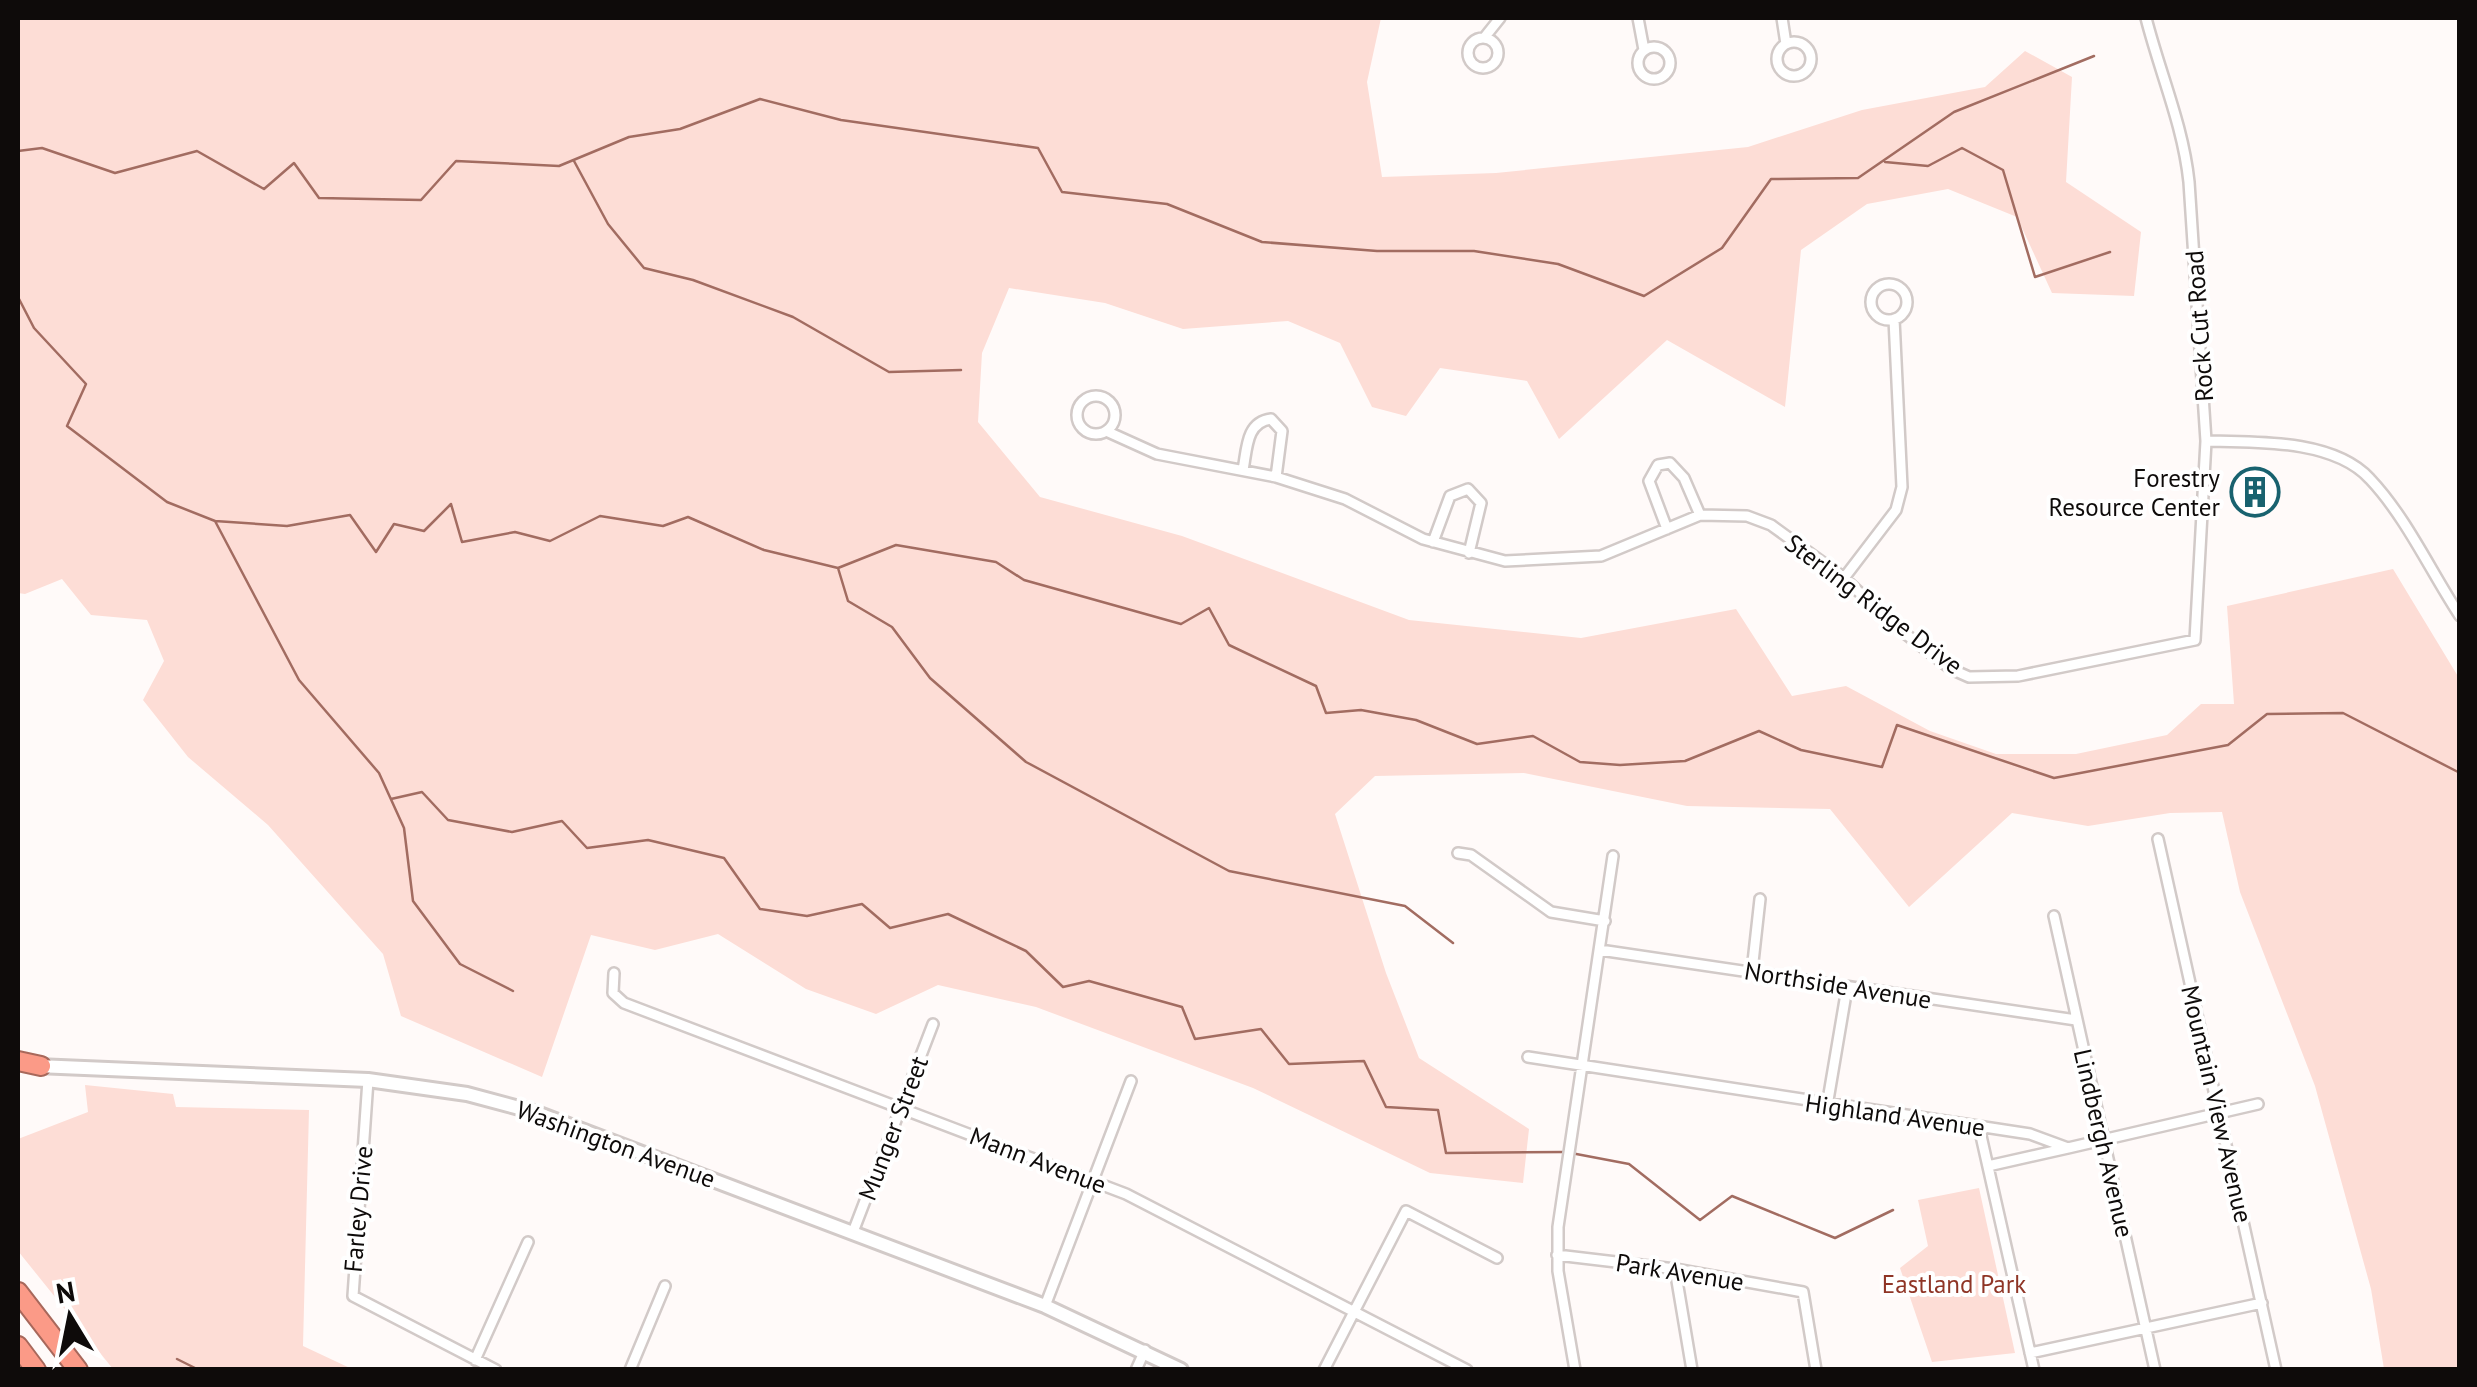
<svg xmlns="http://www.w3.org/2000/svg" width="2477" height="1387" viewBox="0 0 2477 1387" font-family="'PT Sans',sans-serif">
<style>
.green{fill:#fdddd6}
.lines{fill:none;stroke-linecap:round;stroke-linejoin:round}
.stream{stroke:#a26c61;stroke-width:2.5}
.street-casing{stroke:#d2cac8;stroke-width:14}
.secondary-casing{stroke:#d2cac8;stroke-width:18}
.highway-casing{stroke:#a8685b;stroke-width:22}
.street{stroke:#fff;stroke-width:9}
.secondary{stroke:#fff;stroke-width:12}
.highway{stroke:#fb9a87;stroke-width:18}
.labels{text-anchor:middle;dominant-baseline:central;stroke-width:8;stroke-linejoin:round;paint-order:stroke}
.street-label{font-size:25px;fill:#0e0b0a;stroke:#fff}
.poi-label{font-size:25px;fill:#0e0b0a;stroke:#fff;text-anchor:end}
.park-label{font-size:25px;fill:#8f3526;stroke:#fff}
</style>
<rect width="100%" height="100%" fill="#fffaf9"/>
<path class="green" d="M18 18H1381L1367 82 1382 177 1496 173 1748 147 1862 110 1985 87 2025 51 2072 77 2066 182 2141 232 2134 296 2052 293 2017 217 1948 189 1867 204 1801 250 1785 407 1667 340 1559 439 1527 381 1440 368 1406 416 1372 407 1340 343 1288 321 1183 329 1105 303 1009 288 982 353 978 422 1040 497 1182 536 1409 620 1581 638 1736 609 1792 696 1846 686 1930 731 1996 754H2076L2167 735 2201 704H2234L2227 606 2393 569 2459 678V1369H2384L2371 1289 2315 1086 2240 892 2222 812 2170 813 2088 826 2012 813 1909 907 1830 809 1687 806 1524 773 1375 776 1335 814 1386 973 1419 1058 1529 1129 1523 1183 1430 1173 1253 1088 1036 1007 938 985 876 1014 806 989 718 934 655 950 591 935 542 1077 401 1016 383 954 268 825 188 757 143 700 164 661 147 620 91 615 62 579 25 594 18 593Z
M85 1085 173 1094 176 1107 309 1110 303 1346 352 1369H113L18 1251V1139L88 1112Z
M1979 1188 2015 1353 1932 1362 1900 1268 1928 1246 1918 1200Z"/>
<g class="lines">
<path class="stream" d="M18 151 42 148 115 173 197 151 264 189 294 163 319 198 421 200 456 161 559 166 629 137 680 129 760 99 841 120 1038 148 1062 192 1167 204 1262 242 1377 251H1474L1558 264 1644 296 1722 248 1771 179 1858 178 1954 112 2094 56
M574 161 608 224 644 268 693 280 793 317 889 372 961 370
M1885 162 1928 166 1962 148 2003 170 2035 277 2110 252
M18 297 34 328 86 384 67 426 167 502 215 521 299 680 379 773 404 828 413 901 460 964 513 991
M215 521 287 526 350 515 376 552 394 524 424 531 451 504 462 542 515 532 550 541 600 516 663 526 688 517 764 550 838 568 896 545 996 562 1024 580 1181 624 1209 608 1229 645 1316 686 1326 713 1361 710 1416 720 1477 744 1533 736 1580 762 1620 765 1685 761 1759 731 1801 750 1882 767 1897 725 2054 778 2228 745 2267 714 2343 713 2460 773
M838 568 848 601 892 627 930 678 1026 762 1229 871 1405 906 1453 943
M391 799 422 792 448 820 512 832 562 821 587 848 648 840 724 858 760 909 807 916 862 904 890 928 948 914 1026 951 1063 987 1089 981 1182 1007 1195 1039 1261 1029 1289 1064 1364 1061 1386 1107 1438 1110 1446 1153 1564 1152
M1571 1153 1629 1164 1700 1220 1732 1196 1835 1238 1893 1210
M177 1359 199 1370"/>
<g class="street-casing">
<path id="street" d="M1638 18 1644 50
M1782 18 1786 44
M1484 38 1500 18
M1468 53a15 15 0 1 1 30 0a15 15 0 1 1-30 0Z
M1777 59a17 17 0 1 1 34 0a17 17 0 1 1-34 0Z
M1638 63a16 16 0 1 1 32 0a16 16 0 1 1-32 0Z
M1871 302a18 18 0 1 1 36 0a18 18 0 1 1-36 0Z
M1077 415a19 19 0 1 1 38 0a19 19 0 1 1-38 0Z
M1106 431 1157 454 1276 477 1345 499 1423 539 1505 561 1601 556 1700 515 1747 516 1771 525 1844 578 1894 625 1951 669 1969 677 2018 676 2195 640 2206 441 2189 182C2183 125 2160 73 2146 18
M2206 441C2255 442 2334 439 2370 479 2406 517 2431 572 2460 616
M1243 470C1247 449 1246 422 1271 419L1282 431 1276 477
M1667 529 1649 481 1658 465 1670 463 1684 478 1700 515
M1433 542 1450 496 1468 489 1481 503 1469 553
M1844 578 1896 510 1902 487 1894 319
M2158 839 2276 1370
M1458 853 1471 855 1551 912 1605 921
M2054 916 2155 1370
M1600 950 2076 1020
M1752 971 1760 899
M614 973 613 993 624 1003 1126 1194 1467 1370
M1528 1057 2030 1134 2068 1148 2258 1104
M368 1080 353 1296 496 1370
M1827 1106 1847 988
M1979 1127 2034 1370
M1988 1166 2068 1148
M853 1232 933 1024
M1557 1255 1675 1269 1803 1292 1816 1370
M1675 1269 1692 1370
M1045 1306 1131 1081
M2030 1353 2262 1303
M475 1360 528 1242
M630 1370 665 1286
M1136 1370 1145 1350
M1324 1370 1406 1211 1497 1258
M1575 1370 1558 1271V1227L1613 856"/>
</g>
<g class="secondary-casing">
<path id="secondary" d="M37 1066 368 1080 467 1094 534 1112 1045 1306 1181 1370"/>
</g>
<g class="highway-casing">
<path id="highway" d="M18 1061 41 1066
M18 1292 78 1370
M18 1346 36 1370"/>
</g>
<use href="#street" class="street"/>
<use href="#secondary" class="secondary"/>
<use href="#highway" class="highway"/>
</g>
<defs>
<g id="building-ring" transform="scale(2.5)"><circle r="9.5" fill="#fff" stroke="#18626f" stroke-width="1.5"/><path d="M-4-6H4V6H1V3H-1V6H-4ZM-2.5-4.3h1.7v1.8h-1.7ZM.8-4.3h1.7v1.8H.8ZM-2.5-1h1.7V.8h-1.7ZM.8-1h1.7V.8H.8Z" fill="#18626f"/></g>
</defs>
<g fill-rule="evenodd">
<use href="#building-ring" x="2255" y="492"/>
</g>
<g class="labels">
<g class="street-label">
<text transform="translate(2199 326) rotate(-94)">Rock Cut Road</text>
<text transform="translate(1874 604) rotate(37)">Sterling Ridge Drive</text>
<text transform="translate(1838 985) rotate(9)">Northside Avenue</text>
<text transform="translate(2217 1104) rotate(77)">Mountain View Avenue</text>
<text transform="translate(1895 1115) rotate(8)">Highland Avenue</text>
<text transform="translate(893 1128) rotate(-69)">Munger Street</text>
<text transform="translate(2104 1143) rotate(77)">Lindbergh Avenue</text>
<text transform="translate(616 1144) rotate(20)">Washington Avenue</text>
<text transform="translate(1038 1160) rotate(21)">Mann Avenue</text>
<text transform="translate(358 1209) rotate(-85)">Farley Drive</text>
<text transform="translate(1680 1272) rotate(9)">Park Avenue</text>
</g>
<g class="poi-label">
<text x="2220" y="478">Forestry<tspan x="2220" dy="29">Resource Center</tspan></text>
</g>
<g class="park-label">
<text x="1954" y="1284">Eastland Park</text>
</g>
</g>
<rect width="2477" height="1387" fill="none" stroke="#0e0b0a" stroke-width="40"/>
<g transform="translate(70 1317) rotate(350)" stroke="#ffffff" stroke-width="8" paint-order="stroke">
<path d="M0-8L18 38L0 25L-18 38Z" fill="#0e0b0a"/>
<text y="-15" font-size="28" font-weight="bold" text-anchor="middle" fill="#0e0b0a">N</text>
</g>
</svg>
